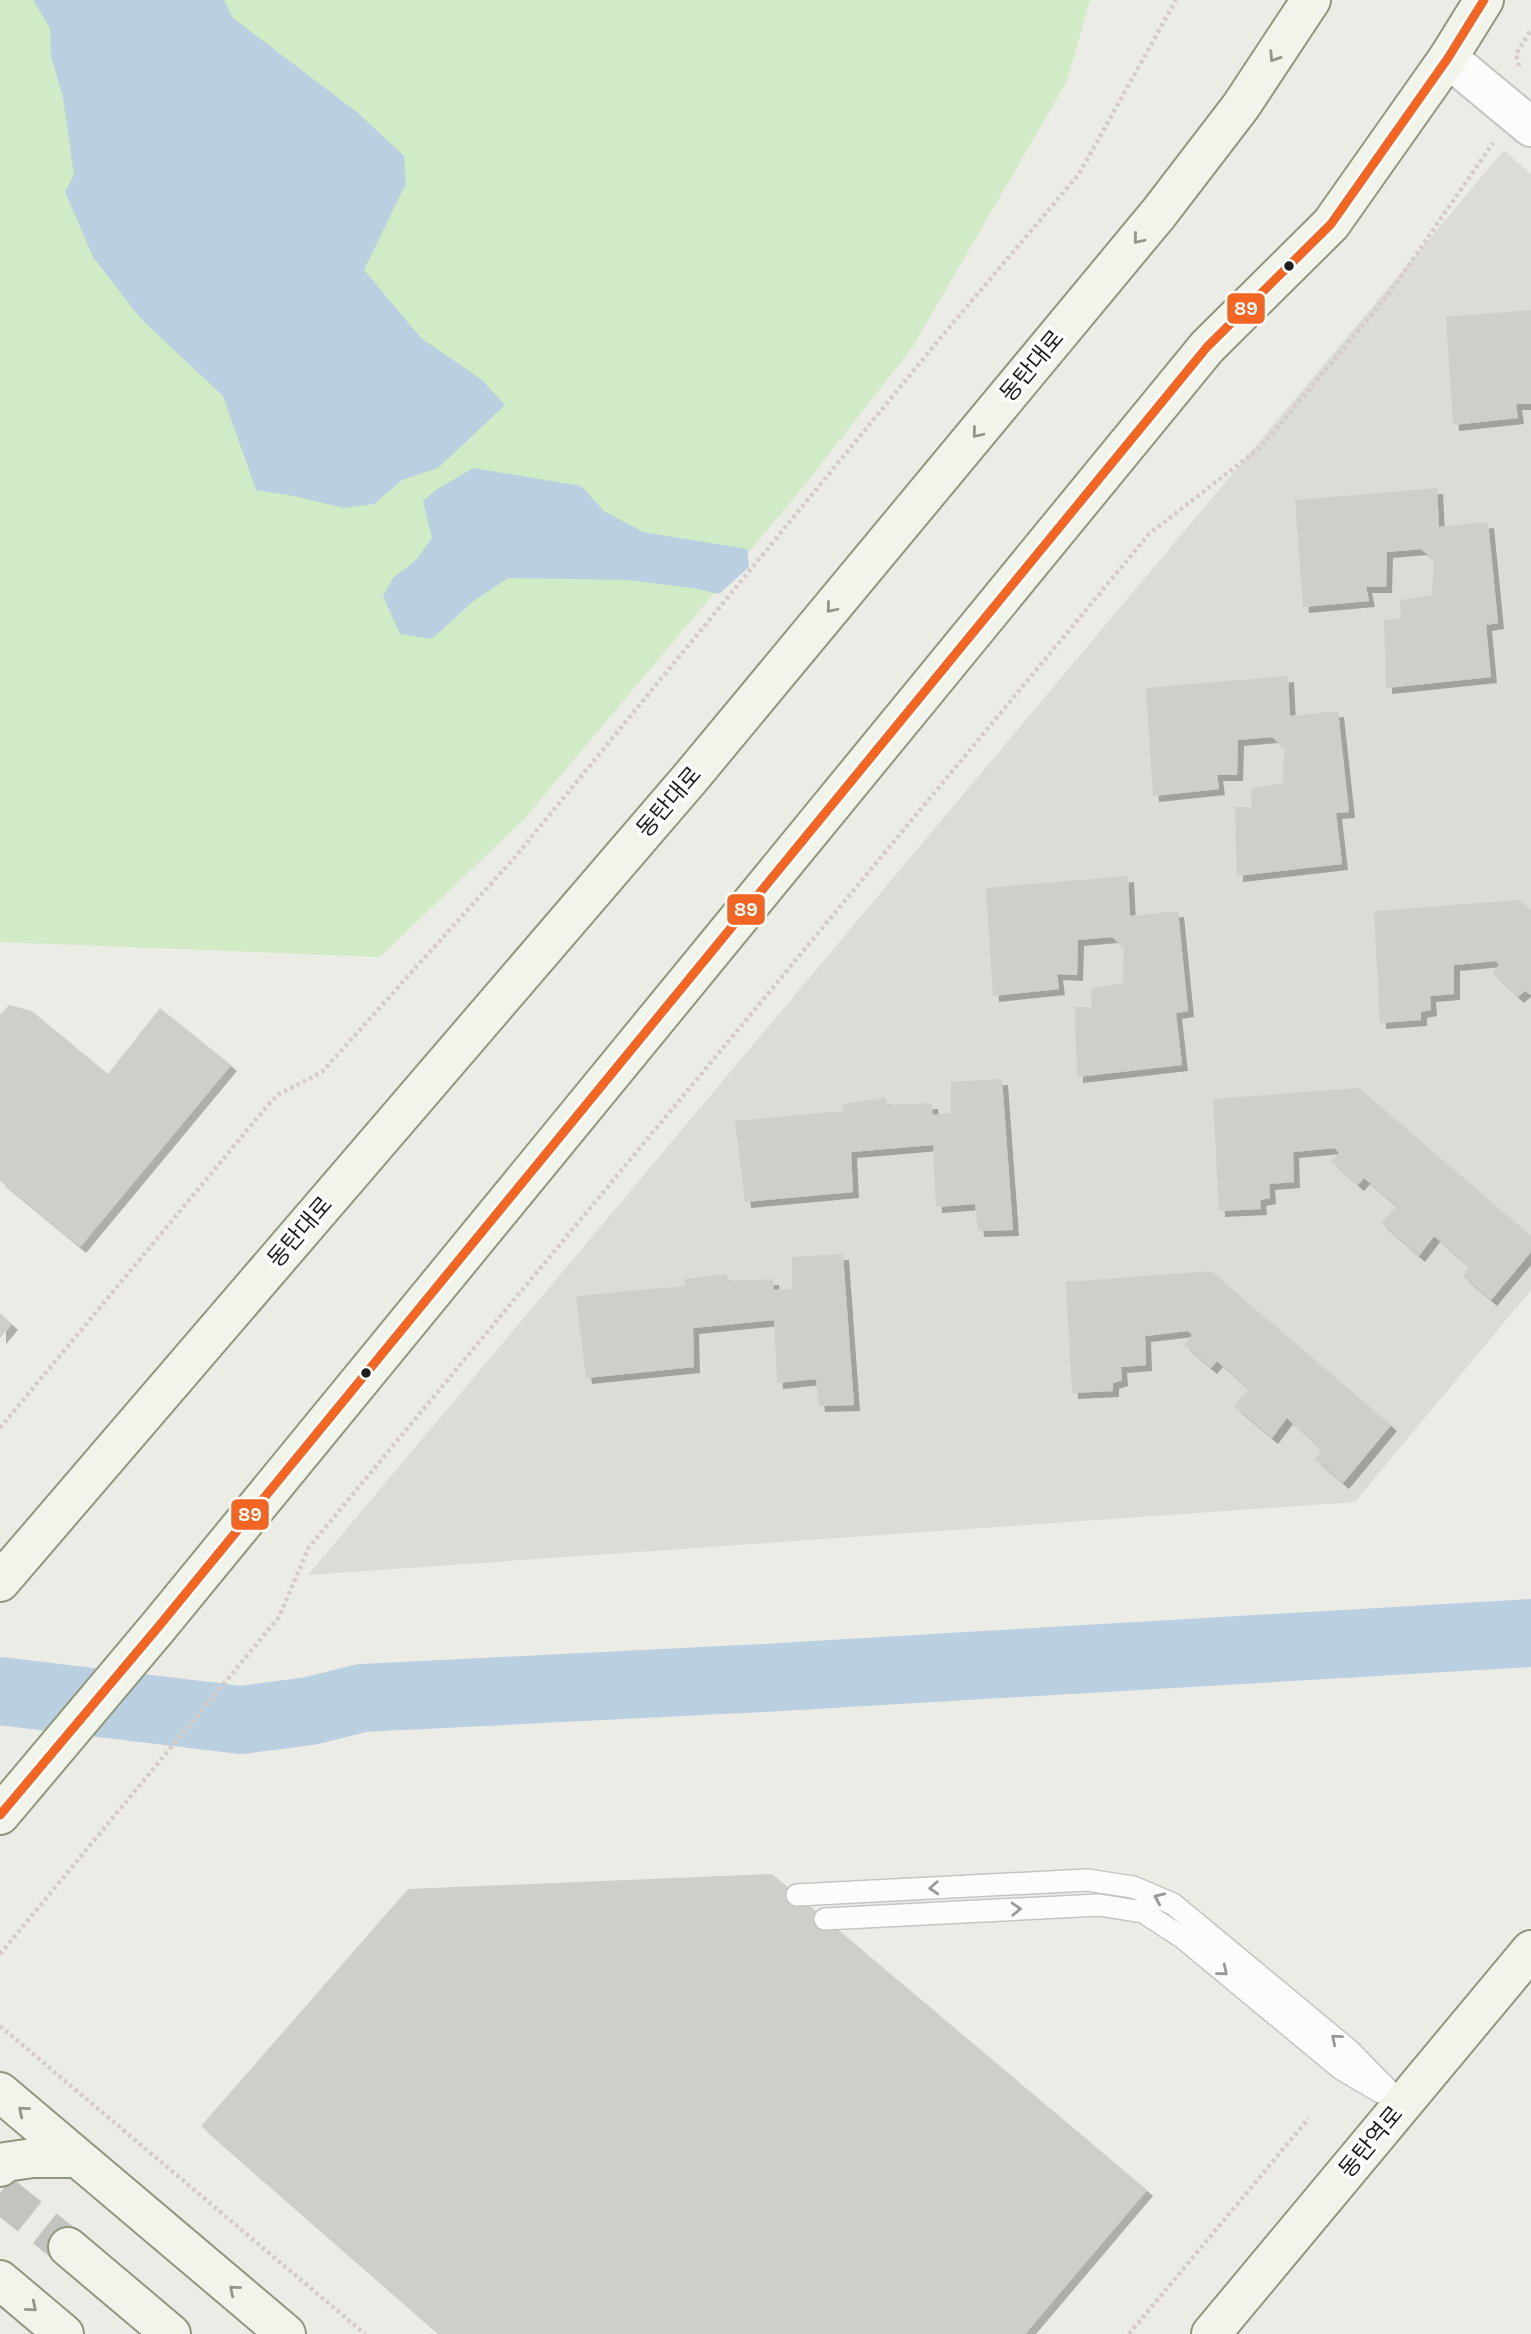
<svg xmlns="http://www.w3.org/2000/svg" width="1531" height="2334" viewBox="0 0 1531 2334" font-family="Karla,'Noto Sans KR',sans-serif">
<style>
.residential{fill:#dbdbd8}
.grass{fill:#d0ebc5}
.water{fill:#bacfe0}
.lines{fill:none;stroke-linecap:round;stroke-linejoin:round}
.river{stroke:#bacfe0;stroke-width:68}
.building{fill:#cfceca;filter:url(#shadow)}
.secondary-tunnel{stroke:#c3c3bf;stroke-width:38;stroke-dasharray:38 19;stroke-linecap:butt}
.lane-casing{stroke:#c5c5c3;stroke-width:24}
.street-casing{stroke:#c5c5c3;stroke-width:42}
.secondary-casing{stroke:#8f977e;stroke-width:42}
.path{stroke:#d6ccc7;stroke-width:4.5;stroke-dasharray:3.5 3.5;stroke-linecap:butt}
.lane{stroke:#fcfcfb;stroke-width:21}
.street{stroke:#fcfcfb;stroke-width:38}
.secondary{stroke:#f1f4ea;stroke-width:38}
.bus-1-casing{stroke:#fff;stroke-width:14}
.bus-1{stroke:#f26522;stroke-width:9}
.oneway{stroke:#92948e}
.oneway2{stroke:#989898}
.bus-dot{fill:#1e1e1e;stroke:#fff;stroke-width:2.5}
.labels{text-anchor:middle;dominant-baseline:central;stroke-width:7;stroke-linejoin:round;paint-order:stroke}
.street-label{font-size:23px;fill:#1e1e1e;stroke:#fff}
.line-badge{stroke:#fff;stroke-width:2.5}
.badge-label{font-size:19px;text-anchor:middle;font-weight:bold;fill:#fff}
</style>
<defs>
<filter id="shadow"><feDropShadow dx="6" dy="6" stdDeviation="0" flood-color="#0004"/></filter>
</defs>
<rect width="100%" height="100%" fill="#ecece7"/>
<path class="residential" d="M1504 150 1531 174V1290L1355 1502 308 1575Z"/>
<path class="grass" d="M0 0H1090L1067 81 912 348 799 492 525 818 380 957 0 942Z"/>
<path class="water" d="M33 0H224L233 18 358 113 404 156 406 183 364 270 421 338 482 380 505 405 438 468 402 480 374 504 344 508 294 496 256 490 223 396 141 319 93 257 65 192 74 175 63 97 51 57 50 28Z
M473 468 581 486 604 511 643 532 747 549 749 567 719 594 693 588 627 580 508 578 471 603 432 639 400 634 383 596 393 578 416 560 432 538 423 501 436 490Z"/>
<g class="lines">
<path class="river" d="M0 1691 241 1720 310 1711 362 1698 763 1678 1531 1633"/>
</g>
<path class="building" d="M1531 310V404H1516L1518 418 1453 425 1446 317Z
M1437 488 1439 527 1488 522 1498 623 1486 625 1491 677 1386 688 1384 620 1401 619 1400 600 1432 595 1434 560 1421 549 1387 552 1386 587H1366L1369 601 1303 607 1295 500Z
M1288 676 1290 716 1338 711 1349 812 1336 813 1342 864 1237 876 1235 807H1252L1251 788 1283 783 1284 748 1272 737 1238 740 1237 775H1217L1219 789 1153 796 1146 688Z
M1128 876 1130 916 1178 911 1188 1011 1176 1013 1182 1065 1077 1077 1075 1007H1092L1091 988 1123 983 1124 948 1112 937 1078 940 1077 975 1057 974 1059 989 993 996 986 888Z
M1520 900 1531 910V995L1525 991 1518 997 1492 973 1499 965 1496 961 1454 965V994L1430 996 1431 1010 1421 1012V1020L1380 1023 1374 911Z
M9 1005 32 1011 108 1074 160 1008 231 1065 80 1247 0 1181V1015Z
M1002 1079 1013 1230 978 1231 975 1204 936 1207 933 1145 851 1152 853 1192 745 1202 735 1121 843 1111V1104L886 1098 887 1105 932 1103 933 1115 951 1113V1082Z
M1359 1088 1531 1236V1252L1491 1300 1463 1276 1469 1267 1434 1236 1419 1256 1381 1223 1397 1206 1364 1178 1358 1185 1331 1161 1339 1153 1335 1148 1293 1152 1294 1182 1269 1184 1270 1198 1260 1200 1261 1209 1219 1211 1213 1099Z
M843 1254 854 1405 819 1406 816 1379 777 1383 774 1320 693 1328 694 1367 586 1378 576 1296 685 1286 684 1279 727 1274 728 1281 773 1279 774 1290 792 1289V1257Z
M1211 1271 1391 1425 1343 1483 1315 1459 1322 1450 1287 1418 1272 1438 1234 1406 1249 1389 1217 1361 1211 1368 1184 1345 1192 1335 1188 1331 1145 1336 1146 1365 1121 1367 1122 1380 1113 1383V1391L1072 1393 1066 1282Z
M0 1313 12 1324 0 1338Z
M772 1874 1147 2190 1025 2334H439L201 2126 408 1889Z"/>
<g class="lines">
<path class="secondary-tunnel" d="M0 2193 68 2247"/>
<g class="lane-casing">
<path id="lane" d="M797 1895 1087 1880 1133 1887 1173 1904 1349 2050 1402 2104
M825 1919 1099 1905 1143 1912 1183 1938 1341 2069 1380 2092"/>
</g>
<g class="street-casing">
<path id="street" d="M1448 58 1531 127"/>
</g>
<g class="secondary-casing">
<path id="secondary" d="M0 1582 692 776 1159 213 1241 106 1311 0
M0 1815 159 1626 1207 347 1331 224 1448 58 1484 0
M0 2092 286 2334
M0 2167 5 2162 33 2158H78
M68 2247 171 2334
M0 2280 64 2334
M1211 2334 1531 1950"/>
</g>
<path class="path" d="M1519 66 1516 54 1531 30
M0 1428 268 1105 279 1094 322 1072 515 857 942 336 1079 174 1176 0
M0 1954 279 1617 309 1547 1149 534 1262 446 1388 295 1493 143
M0 2026 365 2334
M1129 2334 1309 2118"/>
<use href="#lane" class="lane"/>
<use href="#street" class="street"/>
<use href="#secondary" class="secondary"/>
<g class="bus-1-casing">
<path id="bus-1" d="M0 1815 159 1626 1207 347 1331 224 1448 58 1484 0"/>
</g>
<use href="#bus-1" class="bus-1"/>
</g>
<defs><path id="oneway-chevron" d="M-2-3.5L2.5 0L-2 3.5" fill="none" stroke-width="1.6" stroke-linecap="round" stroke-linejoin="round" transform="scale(1.75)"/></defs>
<g class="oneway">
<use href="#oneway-chevron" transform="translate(1274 57) rotate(123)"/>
<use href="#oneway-chevron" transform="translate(1138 239) rotate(130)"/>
<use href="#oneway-chevron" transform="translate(977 433) rotate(130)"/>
<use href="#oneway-chevron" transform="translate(831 608) rotate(130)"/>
<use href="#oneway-chevron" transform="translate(23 2111) rotate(-140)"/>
<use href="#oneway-chevron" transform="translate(234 2290) rotate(-140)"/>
<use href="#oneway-chevron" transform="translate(32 2307) rotate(40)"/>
</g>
<g class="oneway2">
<use href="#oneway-chevron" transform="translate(934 1888) rotate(177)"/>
<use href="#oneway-chevron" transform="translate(1159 1898) rotate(-156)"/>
<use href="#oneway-chevron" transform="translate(1016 1909) rotate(-3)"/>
<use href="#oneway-chevron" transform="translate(1223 1971) rotate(39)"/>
<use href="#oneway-chevron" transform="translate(1336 2039) rotate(-140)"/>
</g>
<g class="bus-dot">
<circle cx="1289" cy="266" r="6"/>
<circle cx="366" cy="1373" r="6"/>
</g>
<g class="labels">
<g class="street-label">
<text transform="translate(1032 366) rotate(-50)">동탄대로</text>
<text transform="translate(669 802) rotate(-49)">동탄대로</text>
<text transform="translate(300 1232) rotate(-49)">동탄대로</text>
<text transform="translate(1371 2142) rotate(-50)">동탄역로</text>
</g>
</g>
<g class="line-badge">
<rect x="1226" y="292" width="40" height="33" rx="7" fill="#f26522"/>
<rect x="726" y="893" width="40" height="33" rx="7" fill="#f26522"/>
<rect x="230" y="1498" width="40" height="33" rx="7" fill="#f26522"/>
</g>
<g class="badge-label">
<text x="1246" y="315">89</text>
<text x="746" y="916">89</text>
<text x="250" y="1521">89</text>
</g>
</svg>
